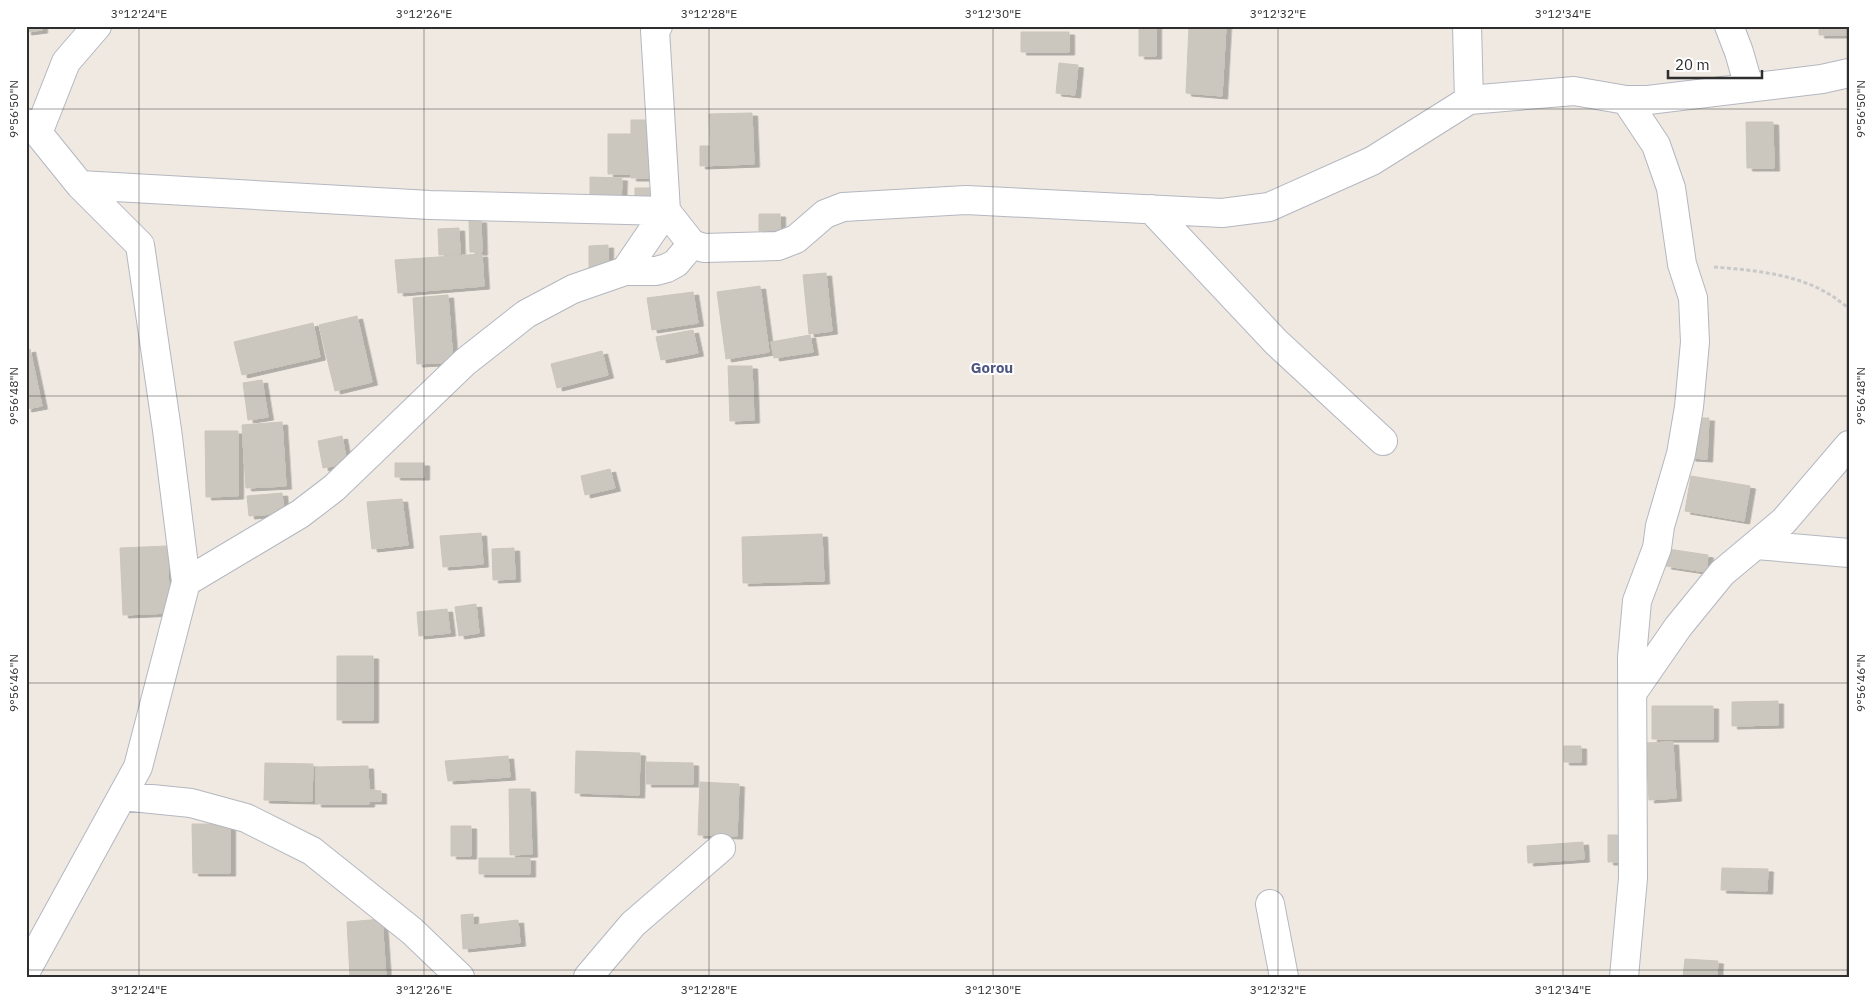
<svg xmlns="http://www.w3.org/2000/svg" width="1875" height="1003" viewBox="0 0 1875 1003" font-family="'IBM Plex Sans',sans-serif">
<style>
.building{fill:#cbc7bf;stroke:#cbc5ba;filter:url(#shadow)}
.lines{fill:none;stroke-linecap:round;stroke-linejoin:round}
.minor-casing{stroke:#b4b7c1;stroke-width:30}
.path{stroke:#c9c9c9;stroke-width:3;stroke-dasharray:4 2.5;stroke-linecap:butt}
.minor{stroke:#fff;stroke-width:28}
.ticks{fill:none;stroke:#2e2e2e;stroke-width:1;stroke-opacity:0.45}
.labels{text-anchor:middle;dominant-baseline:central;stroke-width:4;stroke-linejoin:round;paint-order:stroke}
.neighbourhood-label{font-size:15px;font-weight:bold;fill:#4d5680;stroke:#fff}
.neatline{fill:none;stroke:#2e2e2e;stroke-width:2}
.ticks-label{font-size:12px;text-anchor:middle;fill:#2e2e2e}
</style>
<defs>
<filter id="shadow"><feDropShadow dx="5.5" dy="3" stdDeviation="0" flood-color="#0004"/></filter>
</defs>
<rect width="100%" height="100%" fill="#efe9e1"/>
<path class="building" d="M26 26H42V30L26 32Z
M1139 26H1156V56H1139Z
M1189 26H1226L1222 96 1186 93Z
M1819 26H1849V35H1819Z
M1021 32H1069V52H1021Z
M1059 63 1078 65 1075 95 1056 93Z
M752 113 754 164 700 166V146H710L709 114Z
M631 120H654V178H631V174H608V134H631Z
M1746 122H1773L1774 168H1747Z
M590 177 622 178 621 205 590 204Z
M635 188H656V206L635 205Z
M759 214H780V230L759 231Z
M469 220H481L482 252H470Z
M459 228 460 254 439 255 438 229Z
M608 245V268L589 269V246Z
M482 254 484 286 398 293 395 260Z
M826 273 832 331 809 334 803 275Z
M760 286 769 352 726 359 717 292Z
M693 292 698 323 652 330 647 298Z
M448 295 453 362 417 364 413 298Z
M357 316 372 382 335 391 319 325Z
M313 323 320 357 242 375 234 342Z
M693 330 698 353 661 360 656 337Z
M810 335 813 352 774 358 771 342Z
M30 349 42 406 26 409V350Z
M602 351 608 375 557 388 551 364Z
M728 366H752L754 420 730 421Z
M262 380 268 417 248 420 243 383Z
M1692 418H1709L1707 459 1690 458Z
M282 422 286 486 246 488 242 425Z
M205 431H238V496L206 497Z
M342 436 347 463 323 468 318 441Z
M395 463H424V477H395Z
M610 469 615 488 585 495 581 476Z
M1691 476 1750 486 1744 521 1685 511Z
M282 493 284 513 249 516 247 496Z
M402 499 408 545 372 549 367 502Z
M481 533 483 564 443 567 440 536Z
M822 534 824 581 743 583 742 537Z
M167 546 170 613 123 615 120 548Z
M514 548 515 579 493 580 492 549Z
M1668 549 1708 555 1706 572 1666 566Z
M476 604 479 633 459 636 455 607Z
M447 609 450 633 419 636 417 612Z
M337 656H373V720H337Z
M1778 701V725L1732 726V702Z
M1652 706H1713V739H1652Z
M1673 742 1676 798 1649 800 1646 743Z
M1564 746H1581V762H1564Z
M576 751 640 753 639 795 575 793Z
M508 756 510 777 448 781 445 761Z
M646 762 693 763V784H646Z
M265 763 313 764 312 801 264 800Z
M368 766 369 790 381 791V801H369V804H316V767Z
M700 782 739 784 737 836 698 835Z
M509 789H530L532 854 510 855Z
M192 824H230V873H193Z
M451 826H471V856H451Z
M1608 835H1630L1629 862H1608Z
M1583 842 1584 859 1528 863 1527 846Z
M479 858H530V874H479Z
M1722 868 1768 869 1767 891 1721 890Z
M473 914V925L518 920 520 943 463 949 461 915Z
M382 919 386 977H350L347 922Z
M1685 959 1718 961 1717 977 1683 976Z"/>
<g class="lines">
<g class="minor-casing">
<path id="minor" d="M1467 26 1469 100
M1729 26 1739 52 1749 87
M26 123 38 133 80 185 140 245 167 430 186 582 138 767 26 971
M38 133 66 62 97 26
M80 185 430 205 666 211 655 30 658 26
M1151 209 1276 342 1383 441
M625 271 666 211 692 244 704 248 778 246 796 239 825 214 843 207 966 200 1222 213 1269 207 1372 161 1469 100 1574 91 1626 100H1648L1822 79 1849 73
M1756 545 1849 553
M186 582 300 514 334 488 465 362 526 314 573 289 625 271H656L667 268 676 263 692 244
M1633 692 1678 627 1722 573 1784 521 1849 445
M122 796 191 803 246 818 312 851 412 931 460 977
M1270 904 1284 977
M588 977 633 924 721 848
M1624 977 1633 878 1632 657 1637 601 1657 548 1660 526 1681 454 1689 407 1695 342 1693 298 1682 264 1671 188 1656 145 1626 100"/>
</g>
<path class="path" d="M1714 267C1762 271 1812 275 1849 309"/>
<use href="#minor" class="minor"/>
</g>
<path class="ticks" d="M139 26V977M424 26V977M709 26V977M993 26V977M1278 26V977M1563 26V977M1847 26V977M26 109H1849M26 396H1849M26 683H1849M26 970H1849"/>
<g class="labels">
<g class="neighbourhood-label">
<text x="992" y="367">Gorou</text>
</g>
</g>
<rect width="1875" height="1003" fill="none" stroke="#ffffff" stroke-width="55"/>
<path d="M1668 70v8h94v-8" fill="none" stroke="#2e2e2e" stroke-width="2.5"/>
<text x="1675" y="70" font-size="15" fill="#2e2e2e" stroke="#ffffff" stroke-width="4" paint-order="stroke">20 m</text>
<rect x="28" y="28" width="1820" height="948" class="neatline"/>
<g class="ticks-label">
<text x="139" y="18">3°12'24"E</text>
<text x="424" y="18">3°12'26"E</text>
<text x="709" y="18">3°12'28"E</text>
<text x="993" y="18">3°12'30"E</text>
<text x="1278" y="18">3°12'32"E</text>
<text x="1563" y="18">3°12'34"E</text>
<text transform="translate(14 109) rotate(-90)" y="4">9°56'50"N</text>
<text transform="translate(1861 109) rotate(-90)" y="4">9°56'50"N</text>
<text transform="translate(14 396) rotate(-90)" y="4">9°56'48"N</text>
<text transform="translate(1861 396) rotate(-90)" y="4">9°56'48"N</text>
<text transform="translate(14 683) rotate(-90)" y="4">9°56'46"N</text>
<text transform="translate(1861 683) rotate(-90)" y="4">9°56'46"N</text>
<text x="139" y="994">3°12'24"E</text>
<text x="424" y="994">3°12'26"E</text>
<text x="709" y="994">3°12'28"E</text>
<text x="993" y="994">3°12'30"E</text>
<text x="1278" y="994">3°12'32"E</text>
<text x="1563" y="994">3°12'34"E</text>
</g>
</svg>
